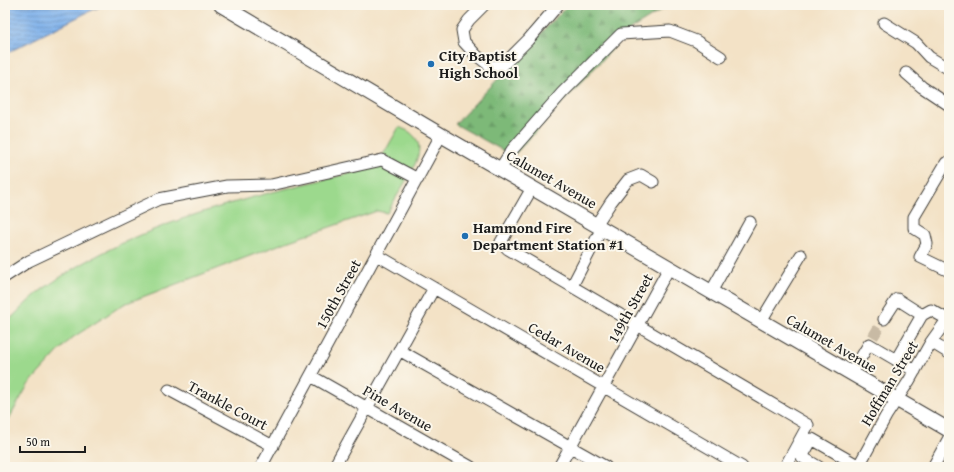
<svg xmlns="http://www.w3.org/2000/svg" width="954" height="472" viewBox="0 0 954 472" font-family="'Gentium Book Plus',serif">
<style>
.grass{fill:#9cd98d;stroke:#5c7a54}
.forest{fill:url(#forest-firs);stroke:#4c6a4a}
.water{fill:url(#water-rules);stroke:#4d6684}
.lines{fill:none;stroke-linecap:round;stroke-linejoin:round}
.minor-tunnel{stroke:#c8baa4;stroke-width:11;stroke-dasharray:11 5.5;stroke-linecap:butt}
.minor-casing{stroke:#3c3a36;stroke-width:13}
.major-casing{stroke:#3c3a36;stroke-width:16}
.minor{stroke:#fff;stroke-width:11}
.major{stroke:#fff;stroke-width:14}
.poi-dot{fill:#1f6fb2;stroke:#fbf7ec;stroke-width:1.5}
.labels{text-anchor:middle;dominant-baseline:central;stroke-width:4;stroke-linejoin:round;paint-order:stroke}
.poi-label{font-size:15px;font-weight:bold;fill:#1c1c1c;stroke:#fbf7ec;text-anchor:start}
.street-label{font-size:15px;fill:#1c1c1c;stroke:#fbf7ec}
</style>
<defs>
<pattern id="forest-firs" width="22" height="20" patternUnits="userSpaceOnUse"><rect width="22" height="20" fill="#7db978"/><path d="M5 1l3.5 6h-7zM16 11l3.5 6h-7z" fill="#6b9e67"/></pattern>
<pattern id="water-rules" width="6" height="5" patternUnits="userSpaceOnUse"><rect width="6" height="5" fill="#7eb1eb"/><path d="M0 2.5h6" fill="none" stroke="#668fbe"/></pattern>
</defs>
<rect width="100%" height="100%" fill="#fbf7ec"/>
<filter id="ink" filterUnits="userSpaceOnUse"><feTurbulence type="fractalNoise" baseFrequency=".025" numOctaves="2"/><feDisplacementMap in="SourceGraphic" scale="8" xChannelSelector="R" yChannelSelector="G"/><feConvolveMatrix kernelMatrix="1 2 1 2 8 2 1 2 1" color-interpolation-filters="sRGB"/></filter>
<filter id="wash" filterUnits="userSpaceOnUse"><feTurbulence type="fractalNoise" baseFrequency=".012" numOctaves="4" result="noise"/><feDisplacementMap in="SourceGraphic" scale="16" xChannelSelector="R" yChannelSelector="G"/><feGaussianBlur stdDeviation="0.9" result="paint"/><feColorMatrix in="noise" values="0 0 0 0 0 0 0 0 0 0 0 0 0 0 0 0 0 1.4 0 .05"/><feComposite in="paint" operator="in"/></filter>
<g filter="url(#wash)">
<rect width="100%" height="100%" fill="#f3e2c6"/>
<path class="grass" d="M399 127C403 129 410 131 413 135 424 145 417 160 412 171L383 155Z
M383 166 407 179 387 213 377 211 289 241 124 304 69 340 28 385 5 426V324C17 313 29 299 43 289 142 218 265 193 383 166Z"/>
<path class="forest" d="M568 5H670L631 29 513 156 455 124Z"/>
<path class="water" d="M5 5H104L86 13 5 54Z"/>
</g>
<g filter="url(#ink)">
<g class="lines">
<path class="minor-tunnel" d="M873 337 884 319"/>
<g class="minor-casing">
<path id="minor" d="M484 5 469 20 462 30 464 42 476 55 490 66H502L528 40 558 5
M884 23 916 43 929 57 949 69
M906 73 922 87 949 105
M949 162 946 163 914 217V228L925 235 927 244 920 257 949 271
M500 169 512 150 562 93 621 34 670 31 696 41 721 57
M532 188 501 242 508 249 808 425 785 467
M596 225 611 202 628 180 641 175 653 182
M377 255 742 467
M6 276 29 261 159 199 227 186 271 185 382 160 418 179
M572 286 602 228
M711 292 750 222
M884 319 897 299 922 315 931 310 947 319
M761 321 801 255
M931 342 949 353
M399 350 606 467
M896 360 922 315
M851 374 869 344 915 371
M311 376 471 467
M169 390 273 446
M261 467 441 135
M334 467 434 288
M559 467 669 268
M819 467 802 457 812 439 859 466
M858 467 886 416 909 381 931 342 949 317
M933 467 949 438"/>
</g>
<g class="major-casing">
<path id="major" d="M221 5 441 135 949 430"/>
</g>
<use href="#minor" class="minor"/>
<use href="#major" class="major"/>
</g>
</g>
<g class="poi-dot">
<circle cx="431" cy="64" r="4"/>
<circle cx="465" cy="236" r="4"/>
</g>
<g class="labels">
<g class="poi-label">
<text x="439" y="55">City Baptist<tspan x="439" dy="17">High School</tspan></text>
<text x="473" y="227">Hammond Fire<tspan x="473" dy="17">Department Station #1</tspan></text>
</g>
<g class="street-label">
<text transform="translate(552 179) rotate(30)">Calumet Avenue</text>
<text transform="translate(338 294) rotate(-61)">150th Street</text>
<text transform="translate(630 308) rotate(-61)">149th Street</text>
<text transform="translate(832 343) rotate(30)">Calumet Avenue</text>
<text transform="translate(567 347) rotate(30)">Cedar Avenue</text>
<text transform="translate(889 383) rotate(-59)">Hoffman Street</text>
<text transform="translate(228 405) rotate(28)">Trankle Court</text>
<text transform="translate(398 408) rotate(30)">Pine Avenue</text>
</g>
</g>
<rect width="954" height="472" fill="none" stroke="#fbf7ec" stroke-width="20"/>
<path d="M20 446v6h65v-6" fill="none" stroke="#1c1c1c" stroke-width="2"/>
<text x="26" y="446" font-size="12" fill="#1c1c1c" stroke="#fbf7ec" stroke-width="3" paint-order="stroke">50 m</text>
</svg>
